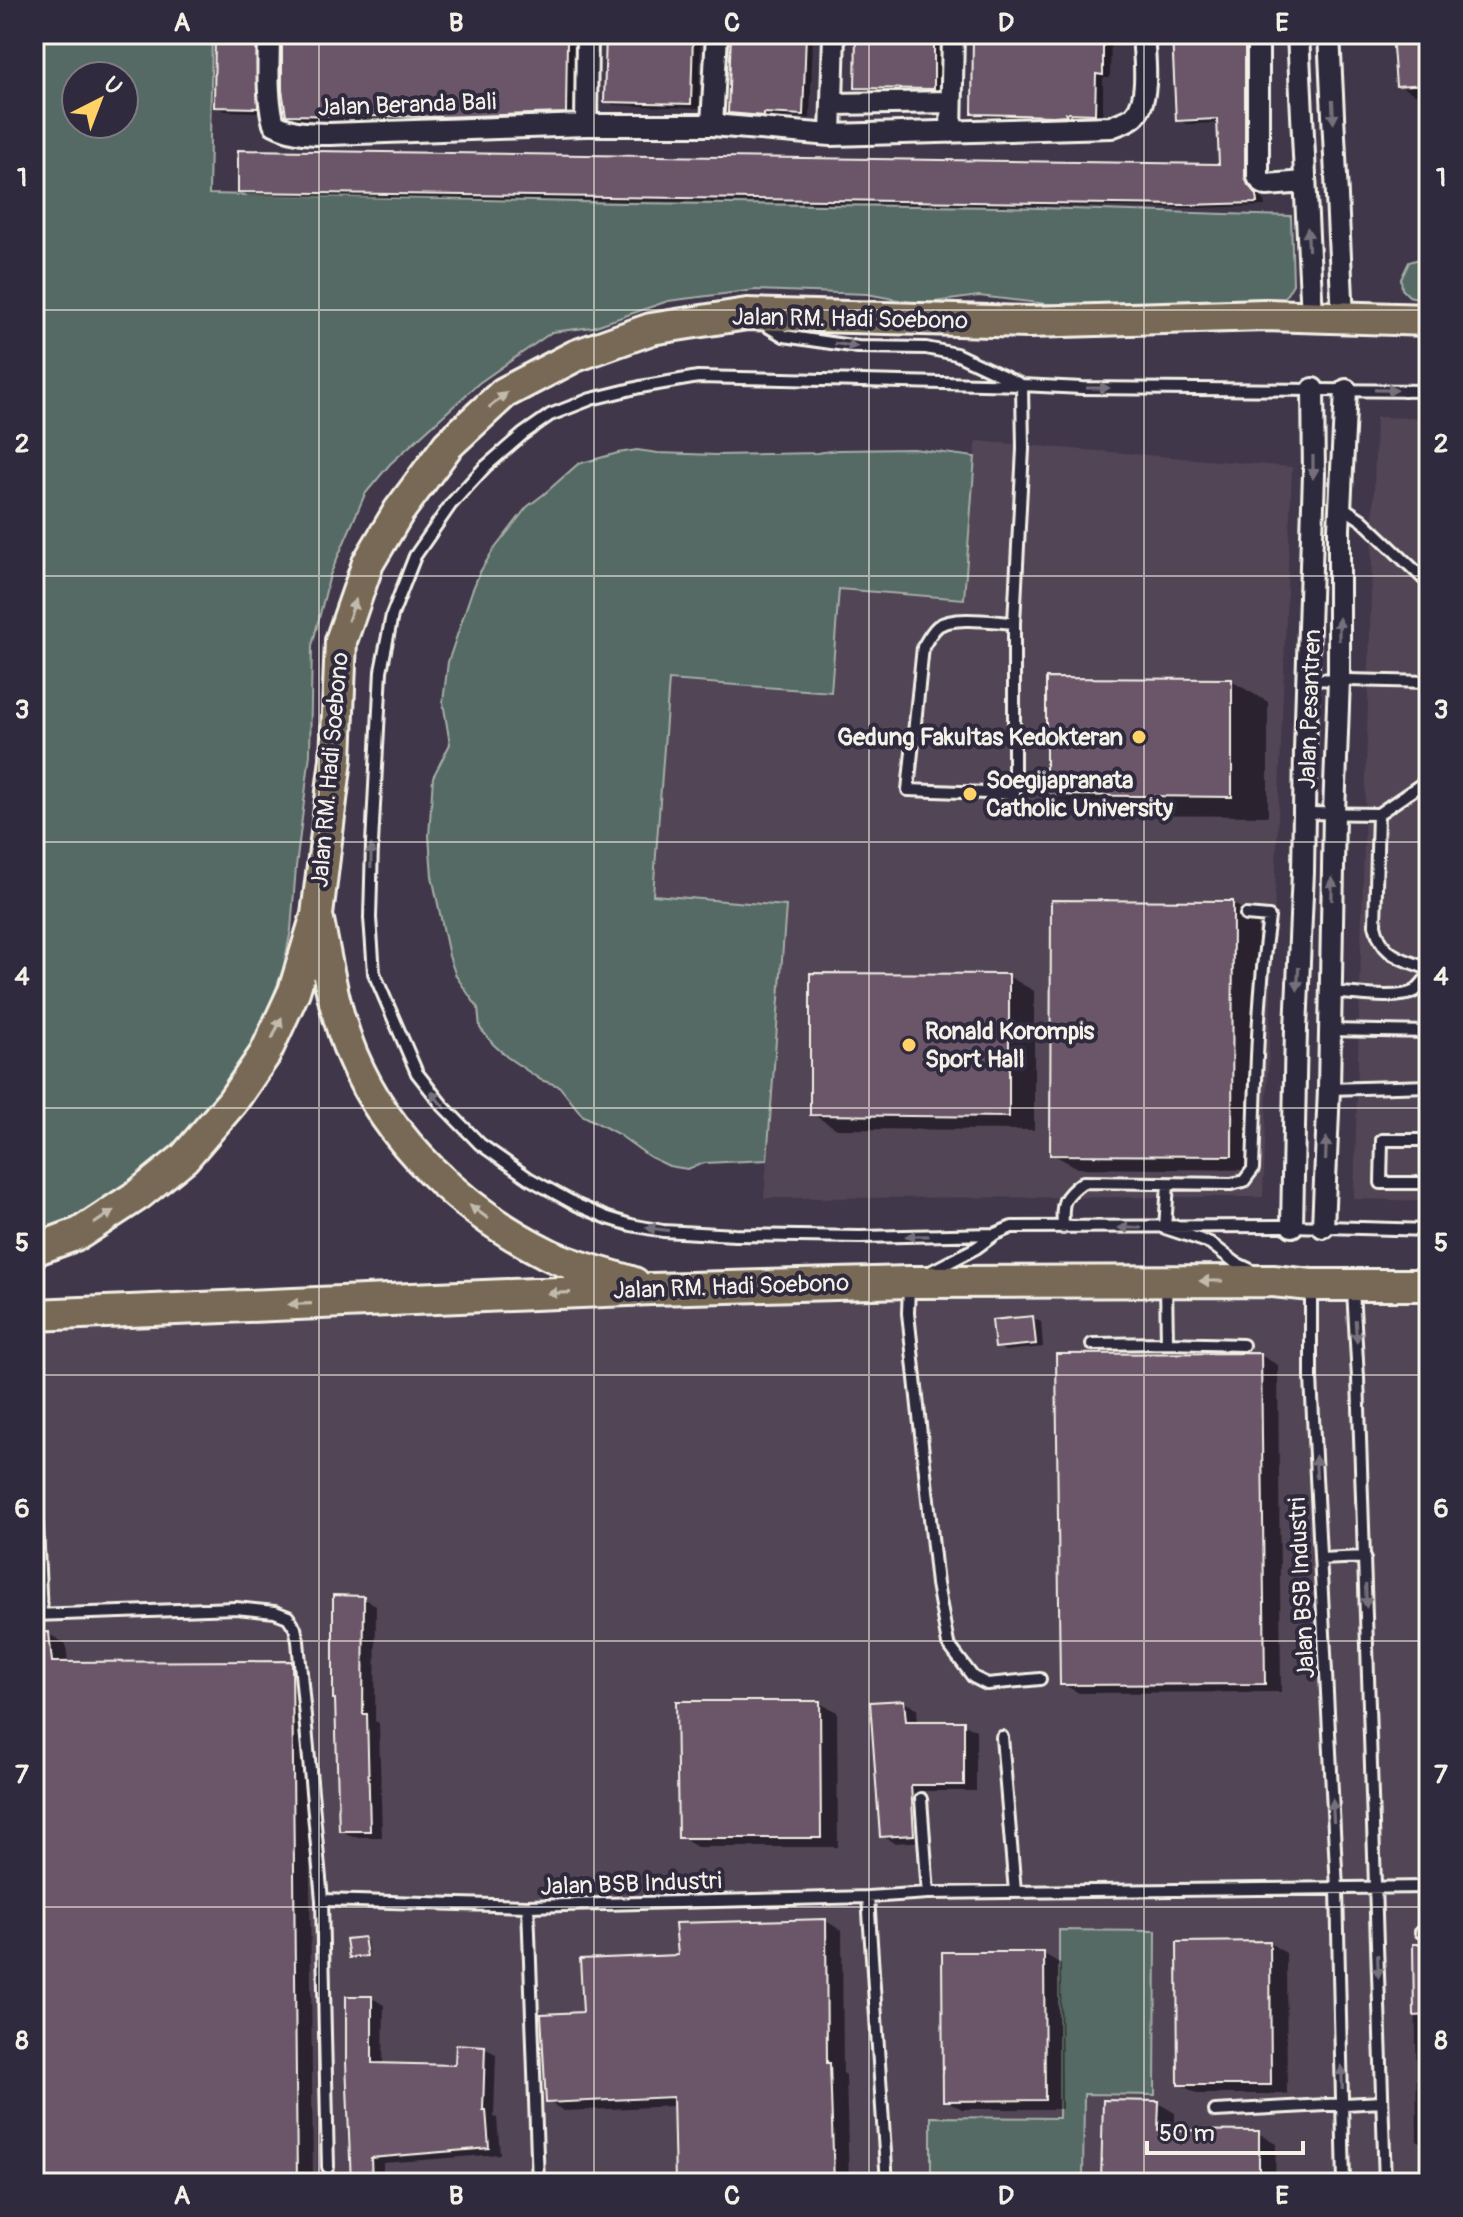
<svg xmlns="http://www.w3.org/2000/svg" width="1463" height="2217" viewBox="0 0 1463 2217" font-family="Pangolin,sans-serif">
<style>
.built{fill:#514456}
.green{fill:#566a65;stroke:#a5aea6;stroke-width:2;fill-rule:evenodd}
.shadow{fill:#0007}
.building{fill:#6b5569;stroke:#f4f1e8;stroke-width:2}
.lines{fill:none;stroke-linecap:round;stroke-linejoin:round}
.service-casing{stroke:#f4f1e8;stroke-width:16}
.minor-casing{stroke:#f4f1e8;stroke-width:26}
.primary-casing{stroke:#f4f1e8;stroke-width:36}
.service{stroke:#2f2a3d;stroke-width:10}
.minor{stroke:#2f2a3d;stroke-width:20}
.primary{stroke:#776954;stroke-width:30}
.oneway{fill:#747079}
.oneway2{fill:#c2bbad}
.grid{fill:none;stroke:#f4f1e8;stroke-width:2;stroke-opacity:0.55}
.poi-dot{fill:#ffd166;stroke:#2f2a3d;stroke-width:3}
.labels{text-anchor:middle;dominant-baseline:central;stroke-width:8;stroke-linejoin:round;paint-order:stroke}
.street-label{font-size:24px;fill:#f4f1e8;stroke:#2f2a3d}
.poi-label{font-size:24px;font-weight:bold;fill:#f4f1e8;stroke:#2f2a3d;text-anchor:start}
.neatline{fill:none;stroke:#f4f1e8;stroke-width:3}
.grid-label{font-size:26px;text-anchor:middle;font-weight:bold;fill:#f4f1e8}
</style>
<rect width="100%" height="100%" fill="#41374a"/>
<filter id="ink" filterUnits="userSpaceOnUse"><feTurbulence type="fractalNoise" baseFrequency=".0125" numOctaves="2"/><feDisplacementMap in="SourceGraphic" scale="16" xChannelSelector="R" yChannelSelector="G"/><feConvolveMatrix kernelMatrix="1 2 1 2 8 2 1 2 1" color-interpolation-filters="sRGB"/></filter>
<g filter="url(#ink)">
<path class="built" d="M1376 417 1429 418V1201L1354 1199Z
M976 441 1292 467 1263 1197 764 1198 786 906 653 895 669 679 831 692 839 589 964 598Z
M1429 1295V2183H34V1328L823 1300Z"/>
<path class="green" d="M34 34H212L209 194 625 203 1004 207 1291 216 1293 284 1281 304 1089 309 979 296 920 304 867 294 755 290 668 301 593 327 552 332 479 383 390 464 365 494 330 575 312 646 310 754 296 867 291 930 283 970 252 1053 195 1126 140 1177 56 1230 34 1241ZM76 76H124V124H76Z
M1429 256V301L1409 296 1402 289 1401 279 1409 262Z
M914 449 975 457 964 599 839 589 831 692 669 680 653 895 786 906 767 1160 705 1163 687 1169 669 1166 650 1157 618 1134 582 1115 559 1086 541 1080 507 1057 493 1044 480 1028 478 1008 456 976 449 956 432 876 429 836 433 777 450 744 443 702 448 662 472 591 480 572 492 552 527 507 544 494 578 464 618 453 637 450 658 453 717 455 817 453 837 450Z
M1059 1930 1156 1931 1155 2095 1084 2094 1083 2183H931V2117L1059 2118Z"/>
<path class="shadow" d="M58 34H103V37L60 36Z
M217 34H267L266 112 225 111 216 106Z
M359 34H470V41L566 42 575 47V117L447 121 296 119 287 114 359 39Z
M608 34H701L699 108 614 105 606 101Z
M733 34H813L810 118 771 117V120L738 117 730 112Z
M857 34H941V93L865 92 857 87Z
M975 34H1105L1111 37 1110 78H1103V117H1073V119H1063L982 117 974 113Z
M1174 34H1255L1253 183 1256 192 1264 201 1265 206 1195 208 248 196 240 191 1221 166 1219 123 1186 124 1178 119Z
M1394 34H1429V94H1415L1398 85Z
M1231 681 1268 702V816L1084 815 1048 794Z
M1232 903 1258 918 1257 1170 1078 1168 1052 1154Z
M1008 976 1034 991V1130L837 1129 812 1114Z
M1033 1318 1041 1322 1043 1347 1005 1351 997 1346Z
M1260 1355 1278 1365 1281 1692 1079 1693 1062 1684Z
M363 1598 376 1605 375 1721 379 1723 382 1837H353L341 1830Z
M49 1634 66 1644 68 1664 291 1663 308 1673 313 2183H34V1635Z
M904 1702 917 1709 918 1723H963L976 1730V1791H923L926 1841 894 1843 882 1836Z
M819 1703 837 1712 838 1847H697L680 1837Z
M826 1921 842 1931 843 2073 846 2075 849 2183H641L677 2182 675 2106 564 2111 548 2102 585 2014 680 1956Z
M364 1939 367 1941 369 1957 354 1959 351 1957Z
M1269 1943 1286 1953 1287 2094H1197L1180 2084Z
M1415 1946H1429V2148L1417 2141Z
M1044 1954 1061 1964 1062 2109H962L945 2100Z
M372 1998 384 2005 383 2065 457 2067 484 2048 496 2054 494 2117 497 2118 500 2154 383 2163V2183H353Z
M1158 2103 1175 2113V2132L1258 2133 1276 2143 1275 2183H1103Z"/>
<path class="building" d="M215 34H256L258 108 214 107Z
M357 34H462V38L567 40 566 113 436 117 286 115 282 90V37H357Z
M606 34H693L691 104 604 102Z
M731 34H806L803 115 764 113V116L728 113Z
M856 34H934V89L855 88Z
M973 34H1103V75L1096 74 1095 114 1066 113V115L1053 116 972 114Z
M1172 34H1245V177L1248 185 1256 194 1257 203 1186 205 238 192V150L1219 164 1217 119 1176 121Z
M1392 34H1429V84L1396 86Z
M1046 678 1232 679V797L1046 795Z
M1051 900 1233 901 1232 1156 1050 1155Z
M810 973 1009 974V1117L810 1115Z
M1033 1316 1036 1344 995 1348 992 1320Z
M1261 1353 1265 1684 1060 1685 1056 1354Z
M333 1595 364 1596 363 1714H367L370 1831H339L335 1699H333Z
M49 1632 52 1662 292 1661 297 2183H34V1633Z
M904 1700 906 1721H964V1785H911L914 1835 880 1837 870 1702Z
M676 1701H820L821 1838H678Z
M826 1919 827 2063H830L834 2183H675L673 2097 546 2103 541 2014 583 2012 580 1959 678 1955 675 1923Z
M364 1937 367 1956 349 1958 346 1939Z
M1270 1941 1271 2085H1178L1177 1942Z
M1413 1944H1429V2015L1414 2016Z
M942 1952H1044L1045 2100 943 2101Z
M346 1996H372V2063L455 2065 456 2044 485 2046 483 2110H486L489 2148 371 2158 372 2183H351L346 2062Z
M1103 2100 1159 2101 1158 2130 1259 2131V2183H1101Z"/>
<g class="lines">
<g class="service-casing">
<path id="service" d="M762 323 784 336 858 347 926 348 956 354 1022 385 1082 388 1429 391
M1341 506 1362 520 1429 584
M1307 679 1429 682
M1304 813 1378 814 1429 779
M1378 814 1375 925C1382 957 1401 958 1429 969
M1330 992C1351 993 1398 1001 1415 991 1417 989 1422 984 1424 981
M1330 1030 1429 1032
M1329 1089 1429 1086
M1429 1140H1382L1381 1183H1429
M1168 1184 1165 1228 1210 1243 1236 1263 1255 1272
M1063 1228C1062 1203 1061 1198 1083 1182L1231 1184 1244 1181 1253 1169C1256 1085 1257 1001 1269 917L1246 915
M995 1234 860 1237 735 1235 663 1231 631 1225 608 1218 577 1205 530 1179 480 1144 443 1106 417 1073 374 973 370 918 372 844 381 671 392 615 415 556 451 504 485 467 523 434 550 415 591 399 640 387 698 377 1022 385 1023 449 1014 623V794L908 790 923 647C927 640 932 631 938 626 954 615 995 622 1014 623
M930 1272 976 1248 995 1234 1012 1227 1292 1226 1429 1230
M909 1287 908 1313 937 1584 948 1644 973 1677 987 1684 1040 1679
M1311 1290V1378L1337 1889 1344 2183
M1353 1290 1358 1378 1385 2183
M1167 1343 1243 1345
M1092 1344 1167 1343 1166 1283
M34 1459 41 1615
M1320 1559 1365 1557
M34 1615 236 1608 275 1612 288 1617 295 1628 298 1641 322 1900 528 1906 868 1897 928 1893 1429 1887
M1002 1737 1015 1892
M921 1799 928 1893
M868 1897 887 2183
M322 1900 328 2167
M528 1906 538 2183
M1421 1932H1429
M1215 2111 1382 2102"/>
</g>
<g class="minor-casing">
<path id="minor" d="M269 34C269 63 266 96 274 124 293 134 310 134 330 134L586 125H712L717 34
M1258 34V177L1263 183 1267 185 1305 182
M1298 34 1312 317
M1329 34 1343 318
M833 104 951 102
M586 125 587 34
M712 125 831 135 1111 127C1118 124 1129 121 1134 116 1151 100 1144 55 1143 34
M951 132 953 34
M831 135 834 34
M1292 1226 1296 1029 1303 872 1305 751 1314 474 1313 389
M1323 1227 1329 1089 1334 813 1339 679V529L1346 390"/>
</g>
<g class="primary-casing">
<path id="primary" d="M318 920C327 965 334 1012 352 1055 389 1143 464 1212 548 1254 574 1267 607 1274 634 1283
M34 1250 80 1233 138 1195 184 1158 232 1102 265 1054 294 991 317 915 336 759 341 641 368 563 399 511 448 445 504 393 575 356 651 329 747 314 1029 322 1265 315 1429 320
M34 1315 652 1289 909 1282 1273 1281 1311 1285H1429"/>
</g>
<use href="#service" class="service"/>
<use href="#minor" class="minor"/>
<use href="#primary" class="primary"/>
</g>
<defs><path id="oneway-solid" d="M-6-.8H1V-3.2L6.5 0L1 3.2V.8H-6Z" transform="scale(2)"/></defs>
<g class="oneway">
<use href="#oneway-solid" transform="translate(1333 112) rotate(87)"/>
<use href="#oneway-solid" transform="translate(1308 239) rotate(-93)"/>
<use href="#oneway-solid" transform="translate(846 345) rotate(8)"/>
<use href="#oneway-solid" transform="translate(1098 388)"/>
<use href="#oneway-solid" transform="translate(1386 390) rotate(1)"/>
<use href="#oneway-solid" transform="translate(1313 467) rotate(90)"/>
<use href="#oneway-solid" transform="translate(1339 629) rotate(-90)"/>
<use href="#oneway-solid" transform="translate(371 856) rotate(-89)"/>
<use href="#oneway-solid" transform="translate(1332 889) rotate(-89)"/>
<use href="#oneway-solid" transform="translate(1298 979) rotate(93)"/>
<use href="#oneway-solid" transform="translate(438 1100) rotate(-130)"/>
<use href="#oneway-solid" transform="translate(1326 1149) rotate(-88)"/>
<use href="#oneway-solid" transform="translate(1130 1228) rotate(180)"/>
<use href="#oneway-solid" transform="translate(657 1229) rotate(-172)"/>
<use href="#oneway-solid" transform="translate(917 1236) rotate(179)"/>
<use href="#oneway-solid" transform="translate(1356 1331) rotate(86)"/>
<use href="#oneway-solid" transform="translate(1316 1467) rotate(-93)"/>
<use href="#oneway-solid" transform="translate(1366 1596) rotate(88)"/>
<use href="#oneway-solid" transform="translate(1333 1811) rotate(-93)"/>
<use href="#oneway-solid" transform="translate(1378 1966) rotate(88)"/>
<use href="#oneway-solid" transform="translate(1342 2077) rotate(-92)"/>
</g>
<g class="oneway2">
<use href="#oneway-solid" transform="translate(498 400) rotate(-40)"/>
<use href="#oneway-solid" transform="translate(352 610) rotate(-70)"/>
<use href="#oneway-solid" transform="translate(277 1028) rotate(-66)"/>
<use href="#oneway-solid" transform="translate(479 1212) rotate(-144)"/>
<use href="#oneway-solid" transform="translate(104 1217) rotate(-34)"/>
<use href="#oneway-solid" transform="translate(1211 1281) rotate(180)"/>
<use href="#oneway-solid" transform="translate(559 1293) rotate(178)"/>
<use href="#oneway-solid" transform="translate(300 1304) rotate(178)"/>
</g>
</g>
<path class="grid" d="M319 34V2183M594 34V2183M869 34V2183M1144 34V2183M34 310H1429M34 576H1429M34 842H1429M34 1108H1429M34 1375H1429M34 1641H1429M34 1907H1429"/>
<g class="poi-dot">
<circle cx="1139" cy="737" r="8"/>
<circle cx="970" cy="794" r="8"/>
<circle cx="909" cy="1045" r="8"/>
</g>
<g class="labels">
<g class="street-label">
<text transform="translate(407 105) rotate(-2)">Jalan Beranda Bali</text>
<text transform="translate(850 319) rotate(1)">Jalan RM. Hadi Soebono</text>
<text transform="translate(1310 709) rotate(-88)">Jalan Pesantren</text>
<text transform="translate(330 770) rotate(-85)">Jalan RM. Hadi Soebono</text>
<text transform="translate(731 1287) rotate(-2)">Jalan RM. Hadi Soebono</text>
<text transform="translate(1302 1588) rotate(-93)">Jalan BSB Industri</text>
<text transform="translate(631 1884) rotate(-2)">Jalan BSB Industri</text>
</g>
<g class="poi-label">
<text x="1123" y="737" text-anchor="end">Gedung Fakultas Kedokteran</text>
<text x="986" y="780">Soegijapranata<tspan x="986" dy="28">Catholic University</tspan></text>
<text x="925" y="1031">Ronald Korompis<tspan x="925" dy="28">Sport Hall</tspan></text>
</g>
</g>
<rect width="1463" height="2217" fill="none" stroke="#2f2a3d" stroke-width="88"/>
<g transform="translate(100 100) rotate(42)"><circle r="38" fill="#2f2a3d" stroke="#7e7a81" stroke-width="2"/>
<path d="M0-6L14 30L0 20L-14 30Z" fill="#ffd166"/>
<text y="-12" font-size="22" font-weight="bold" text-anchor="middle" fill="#f4f1e8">U</text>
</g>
<path d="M1147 2141v12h156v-12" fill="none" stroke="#f4f1e8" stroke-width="4"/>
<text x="1159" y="2141" font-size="24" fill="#f4f1e8" stroke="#2f2a3d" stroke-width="6" paint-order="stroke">50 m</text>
<rect x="44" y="44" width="1375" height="2129" class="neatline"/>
<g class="grid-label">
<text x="182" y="31">A</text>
<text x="456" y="31">B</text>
<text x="732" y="31">C</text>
<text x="1006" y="31">D</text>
<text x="1282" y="31">E</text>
<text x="22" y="186">1</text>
<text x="1441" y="186">1</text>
<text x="22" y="452">2</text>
<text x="1441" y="452">2</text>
<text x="22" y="718">3</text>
<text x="1441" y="718">3</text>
<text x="22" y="985">4</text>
<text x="1441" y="985">4</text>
<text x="22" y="1251">5</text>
<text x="1441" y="1251">5</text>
<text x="22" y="1517">6</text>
<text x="1441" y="1517">6</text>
<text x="22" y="1783">7</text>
<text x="1441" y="1783">7</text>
<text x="22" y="2049">8</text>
<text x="1441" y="2049">8</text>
<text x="182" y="2204">A</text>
<text x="456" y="2204">B</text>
<text x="732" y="2204">C</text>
<text x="1006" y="2204">D</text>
<text x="1282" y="2204">E</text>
</g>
</svg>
